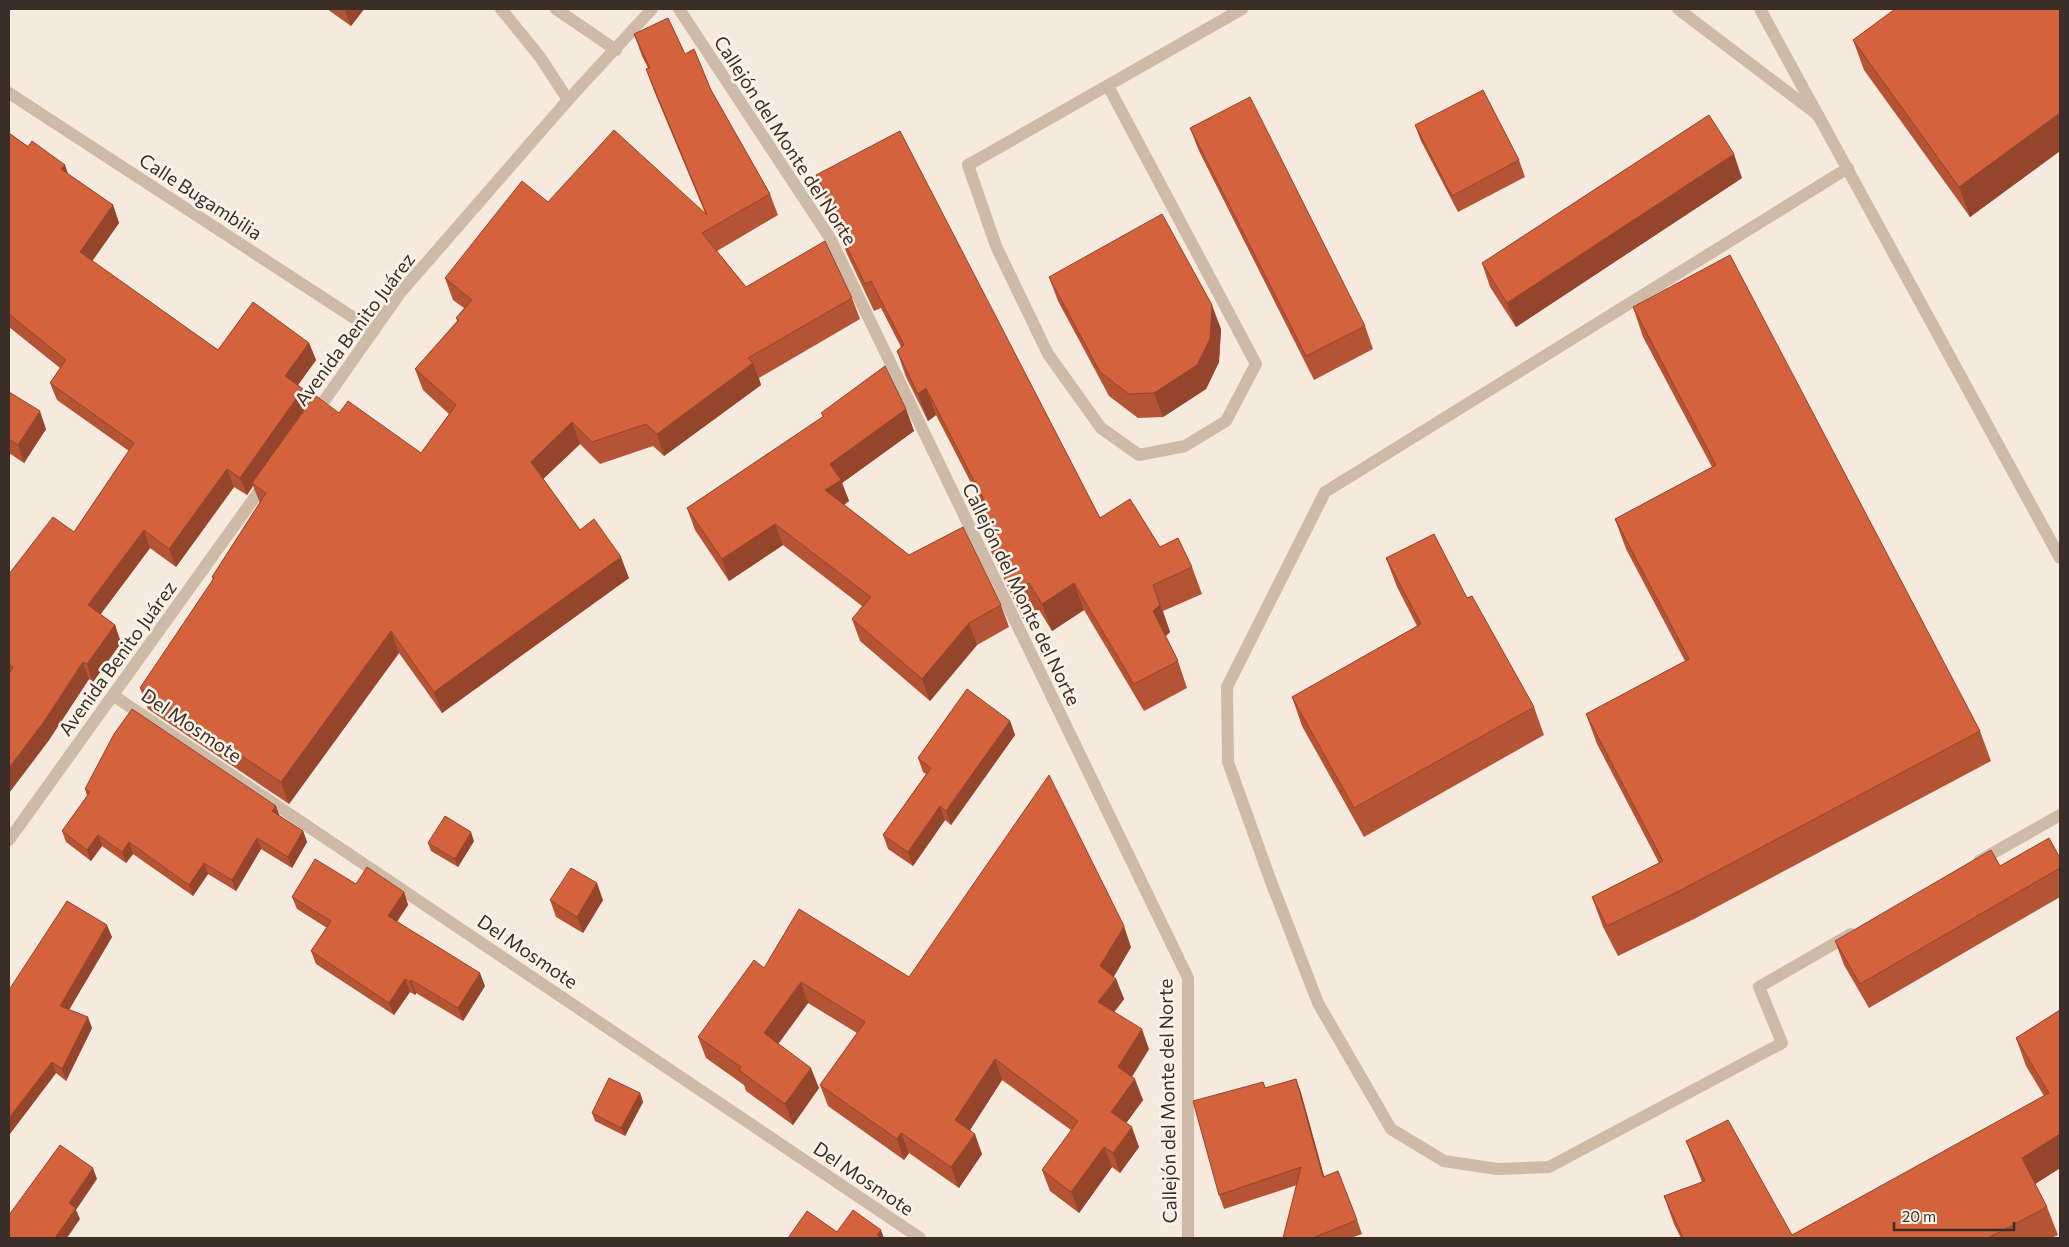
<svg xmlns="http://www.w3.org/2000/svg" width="2069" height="1247" viewBox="0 0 2069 1247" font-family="Commissioner,sans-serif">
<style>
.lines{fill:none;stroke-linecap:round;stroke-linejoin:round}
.service{stroke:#cfb9a7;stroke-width:12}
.minor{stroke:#cfb9a7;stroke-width:12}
.wall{fill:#b55434}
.shaded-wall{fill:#94452b}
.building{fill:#d3623d;stroke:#94452b}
.labels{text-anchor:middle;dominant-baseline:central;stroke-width:5;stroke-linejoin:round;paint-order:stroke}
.street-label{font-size:19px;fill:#3b2e28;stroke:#fcf4ea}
</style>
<rect width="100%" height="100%" fill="#f5eadd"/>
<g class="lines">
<path class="service" d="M501 9 540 57 568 100
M556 9 616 50
M1678 9 1818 115
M1108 86 1256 364 1226 421 1185 446 1139 455 1101 428 1048 354 996 246 968 165 1242 9
M1848 168 1325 492 1227 687 1228 762 1270 879 1318 1003 1391 1129 1444 1161 1497 1169 1549 1167 1782 1043 1759 987 1851 934
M1979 861 2060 815"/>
<path class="minor" d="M679 9 830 238 1188 978V1238
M1760 9 2060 558
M9 93 374 331
M315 414 400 293 568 100 652 9
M114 696 920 1238
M9 840 265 483"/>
</g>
<path class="wall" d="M327 9H364L351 26Z
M2060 9V151L1970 217 1864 70 1853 40Z
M634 34 685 54 711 90 770 194 778 215 717 251 746 287 852 298 860 319 759 378 761 385 664 456 653 446 600 464 580 444 543 479 580 530 629 578 442 713 399 653 289 804 148 709 140 688 213 580 212 577 260 503 253 486 247 495 234 487 176 567 150 548 100 615 115 625 121 643 93 682 89 679 49 740 9 793V574L74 532 129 451 57 400 50 383 60 368 9 327V133L113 205 119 223 92 261 218 350 309 343 316 360 298 385 303 389 308 404 339 413 421 453 449 414 423 390 415 369 457 321 456 318 464 308 453 300 445 278 548 202 705 213 654 91 646 69 648 68 642 56Z
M1415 125 1519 160 1525 177 1458 212 1421 141Z
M1190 128 1365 326 1373 349 1314 380 1199 151Z
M816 175 1100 518 1160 547 1192 567 1202 594 1163 611 1170 632 1166 636 1178 661 1187 688 1144 711 1084 610 1052 631 1039 610 1023 619 986 541 976 514 985 510 936 415 928 421 906 377 897 351 901 347 881 308 874 311 847 254 837 227 839 226 826 201Z
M1742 178 1516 327 1490 287 1482 263Z
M1049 277 1221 329 1219 362 1206 389 1163 417 1138 418 1109 396 1058 301Z
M1633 307 1980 731 1991 761 1694 919 1618 956 1603 927 1592 897 1659 863 1597 744 1586 714 1685 661 1626 549 1615 519 1712 467 1643 337Z
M9 392 46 429 24 463 9 453Z
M906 409 914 431 842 483 849 501 844 505 909 555 1001 605 1009 627 977 645 930 701 860 641 852 619 862 606 783 545 729 581 695 530 687 508 823 417 821 413Z
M1386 558 1467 598 1534 707 1544 735 1364 837 1302 726 1292 697 1417 626 1397 587Z
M1010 721 1015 735 951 825 945 820 913 866 888 849 883 835 926 774 923 772 918 758Z
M85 789 276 806 279 816 303 831 307 842 292 868 261 849 236 891 208 874 193 896 133 854 126 863 102 846 91 861 66 842 62 831 87 796Z
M474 841 458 867 431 851 428 843Z
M2060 858V897L1869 1008 1844 965 1835 941 2000 866Z
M356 884 404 892 408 905 397 922 485 986 463 1021 416 993 415 995 410 992 394 1015 316 964 311 951 327 928 297 909 292 897Z
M550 900H603L583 933 556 917Z
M112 937 69 1010 92 1028 66 1081 56 1073 9 1135V990Z
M1131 947 1113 977 1116 979 1124 999 1114 1012 1149 1049 1132 1077 1143 1100 1126 1123 1139 1147 1120 1173 1112 1167 1079 1213 1050 1191 1042 1170 1071 1130 1002 1080 970 1130 982 1154 959 1188 909 1153 904 1160 828 1106 820 1085 857 1033 808 1003 778 1044 819 1088 793 1125 746 1091 744 1085 706 1058 698 1037 764 968 909 977Z
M2060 1010V1168L2035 1184 2047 1207 2058 1235 2052 1238H1681L1674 1224 1664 1196 1702 1182 1697 1169 1686 1141 1792 1235 2044 1096 2026 1066 2016 1038Z
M1296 1079 1301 1093 1324 1176 1357 1220 1362 1234 1351 1238H1283L1297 1185 1224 1209 1219 1195 1263 1082 1266 1088Z
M640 1093 643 1102 625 1136 595 1121 592 1113Z"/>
<path class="shaded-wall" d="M346 9H364L351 26 345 10Z
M2060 113V151L1970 217 1959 187Z
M1734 154 1742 178 1516 327 1507 303Z
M65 165 71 182 61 169Z
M113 205 119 223 86 270 80 252Z
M1212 305 1221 329 1219 362 1206 389 1163 417 1154 393Z
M309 343 316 360 292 393 285 376Z
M753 363 761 385 664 456 657 434Z
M926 388 936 415 928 421 918 394Z
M303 389 309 407 252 483 253 486 247 495 240 478Z
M906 409 914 431 842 483 849 501 833 512 825 490 830 464Z
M40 411 46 429 24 463 18 445Z
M572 422 580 444 539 483 531 462Z
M227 469 234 487 176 567 169 549Z
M775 524 783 545 729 581 722 559Z
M144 530 150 548 94 623 88 605Z
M621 557 629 578 442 713 434 692Z
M1074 583 1084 610 1052 631 1042 604Z
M1153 585 1170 632 1163 638 1153 611Z
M969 623 977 645 930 701 922 679Z
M115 625 121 643 93 682 87 664Z
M391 631 399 653 289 804 281 782Z
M83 662 89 679 49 740 9 793V768Z
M1010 721 1015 735 951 825 946 811Z
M276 806 280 817 272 811Z
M940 806 945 820 913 866 908 852Z
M303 831 307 842 292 868 288 857Z
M471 832 474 841 458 867 455 859Z
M98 835 102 846 91 861 87 850Z
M257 838 261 849 236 891 232 880Z
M129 842 133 854 126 863 122 852Z
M204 863 208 874 193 896 189 885Z
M597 883 603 900 583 933 577 917Z
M404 892 408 905 392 928 388 916Z
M107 925 112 937 64 1018 60 1006Z
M1124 926 1131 947 1108 987 1100 966Z
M480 973 485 986 463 1021 458 1008Z
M405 979 410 992 394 1015 389 1003Z
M1116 979 1124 999 1106 1023 1098 1002Z
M411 980 416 993 415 995 410 982Z
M801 982 808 1003 771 1054 764 1033Z
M88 1017 92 1028 66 1081 62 1069Z
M1142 1029 1149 1049 1125 1087 1118 1067Z
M995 1059 1002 1080 963 1141 955 1120Z
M52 1062 56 1073 9 1135V1118Z
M811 1068 819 1088 793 1125 785 1104Z
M1135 1079 1143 1100 1119 1133 1111 1112Z
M1296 1079 1301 1093 1328 1191 1323 1177Z
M640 1093 643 1102 625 1136 621 1128Z
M1132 1127 1139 1147 1120 1173 1113 1153Z
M901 1133 909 1153 904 1160 897 1139Z
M975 1134 982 1154 959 1188 951 1167Z
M2060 1134V1168L2032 1186 2022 1158Z
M1104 1147 1112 1167 1079 1213 1071 1192Z
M93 1168 97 1179 76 1210 80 1219 67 1238H55L69 1203Z
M881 1230 884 1238H878L877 1235Z"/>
<path class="building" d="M1895 9H2060V113L1959 187 1853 40Z
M668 18 685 54 694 49 711 90 770 194 702 233 746 287 825 241 852 298 748 358 753 363 657 434 646 424 592 442 572 422 531 462 580 530 594 519 621 557 434 692 391 631 281 782 140 688 214 578 212 577 266 493 252 483 315 395 339 413 348 401 421 453 456 405 415 369 459 320 456 318 472 300 445 278 522 181 548 202 614 130 707 215 646 69 650 68 634 34Z
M1483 90 1519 160 1452 196 1415 125Z
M1250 97 1365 326 1306 356 1190 128Z
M1709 115 1734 154 1507 303 1482 263Z
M900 131 1100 518 1130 499 1160 547 1178 538 1192 567 1153 585 1160 605 1153 611 1178 661 1134 684 1074 583 1042 604 1029 583 1013 592 976 514 988 508 926 388 918 394 897 351 904 345 871 281 865 284 837 227 842 225 816 175Z
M9 133 28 147 32 141 65 165 61 169 113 205 80 252 218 350 253 302 309 343 285 376 303 389 240 478 227 469 169 549 144 530 88 605 115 625 87 664 83 662 43 723 9 768V674L13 667 9 664V574L53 517 74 532 134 443 50 383 66 360 9 314Z
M1162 214 1212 305 1210 339 1197 365 1154 393 1129 394 1100 372 1049 277Z
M1730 255 1980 731 1683 889 1607 926 1592 897 1663 861 1586 714 1689 659 1615 519 1716 465 1633 307Z
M885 366 906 409 830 464 841 480 825 490 909 555 963 527 1001 605 969 623 922 679 852 619 871 597 775 524 722 559 687 508 824 416 821 413Z
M9 392 40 411 18 445 9 439Z
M1434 534 1467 598 1472 596 1534 707 1354 808 1292 697 1421 624 1386 558Z
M967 689 1010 721 946 811 940 806 908 852 883 835 931 768 918 758Z
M132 709 276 806 272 811 303 831 288 857 257 838 232 880 204 863 189 885 129 842 122 852 98 835 87 850 62 831 90 792 85 789 114 734Z
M1049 775 1124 926 1100 966 1116 979 1098 1002 1142 1029 1118 1067 1135 1079 1111 1112 1132 1127 1113 1153 1104 1147 1071 1192 1042 1170 1078 1121 995 1059 955 1120 975 1134 951 1167 901 1133 897 1139 820 1085 865 1022 801 982 764 1033 811 1068 785 1104 739 1070 741 1067 698 1037 754 960 764 968 799 909 909 977Z
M445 816 471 832 455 859 428 843Z
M2049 838 2060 858V868L1860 984 1835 941 1991 850 2000 866Z
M315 859 356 884 367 867 404 892 388 916 480 973 458 1008 411 980 410 982 405 979 389 1003 311 951 331 921 292 897Z
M571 868 597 883 577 917 550 900Z
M67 901 107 925 60 1006 88 1017 62 1069 52 1062 9 1118V990Z
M2060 1010V1134L2022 1158 2047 1207 1988 1238H1683L1664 1196 1705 1181 1686 1141 1728 1120 1792 1235 2049 1093 2016 1038Z
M609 1078 640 1093 621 1128 592 1113Z
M1296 1079 1323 1177 1338 1171 1357 1220 1315 1237V1238H1283L1301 1167 1219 1195 1193 1101 1263 1082 1265 1088Z
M60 1145 93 1168 69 1203 76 1208 55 1238H9V1215Z
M853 1210 881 1230 877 1235 881 1238H788L807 1211 837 1232Z"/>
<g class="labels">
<g class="street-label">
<text transform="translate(786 140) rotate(57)">Callejón del Monte del Norte</text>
<text transform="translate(201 196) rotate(33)">Calle Bugambilia</text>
<text transform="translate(354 329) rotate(-53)">Avenida Benito Juárez</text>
<text transform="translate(1022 594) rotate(64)">Callejón del Monte del Norte</text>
<text transform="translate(117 658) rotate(-54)">Avenida Benito Juárez</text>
<text transform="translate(192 725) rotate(34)">Del Mosmote</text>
<text transform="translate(528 951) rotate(34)">Del Mosmote</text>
<text transform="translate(1167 1101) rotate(-91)">Callejón del Monte del Norte</text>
<text transform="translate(864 1178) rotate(34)">Del Mosmote</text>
</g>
</g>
<rect width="2069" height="1247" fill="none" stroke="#3b2e28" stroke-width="20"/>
<path d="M1894 1222v8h120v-8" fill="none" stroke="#3b2e28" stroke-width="2.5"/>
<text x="1902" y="1222" font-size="15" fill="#3b2e28" stroke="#fcf4ea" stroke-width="4" paint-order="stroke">20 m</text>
</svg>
